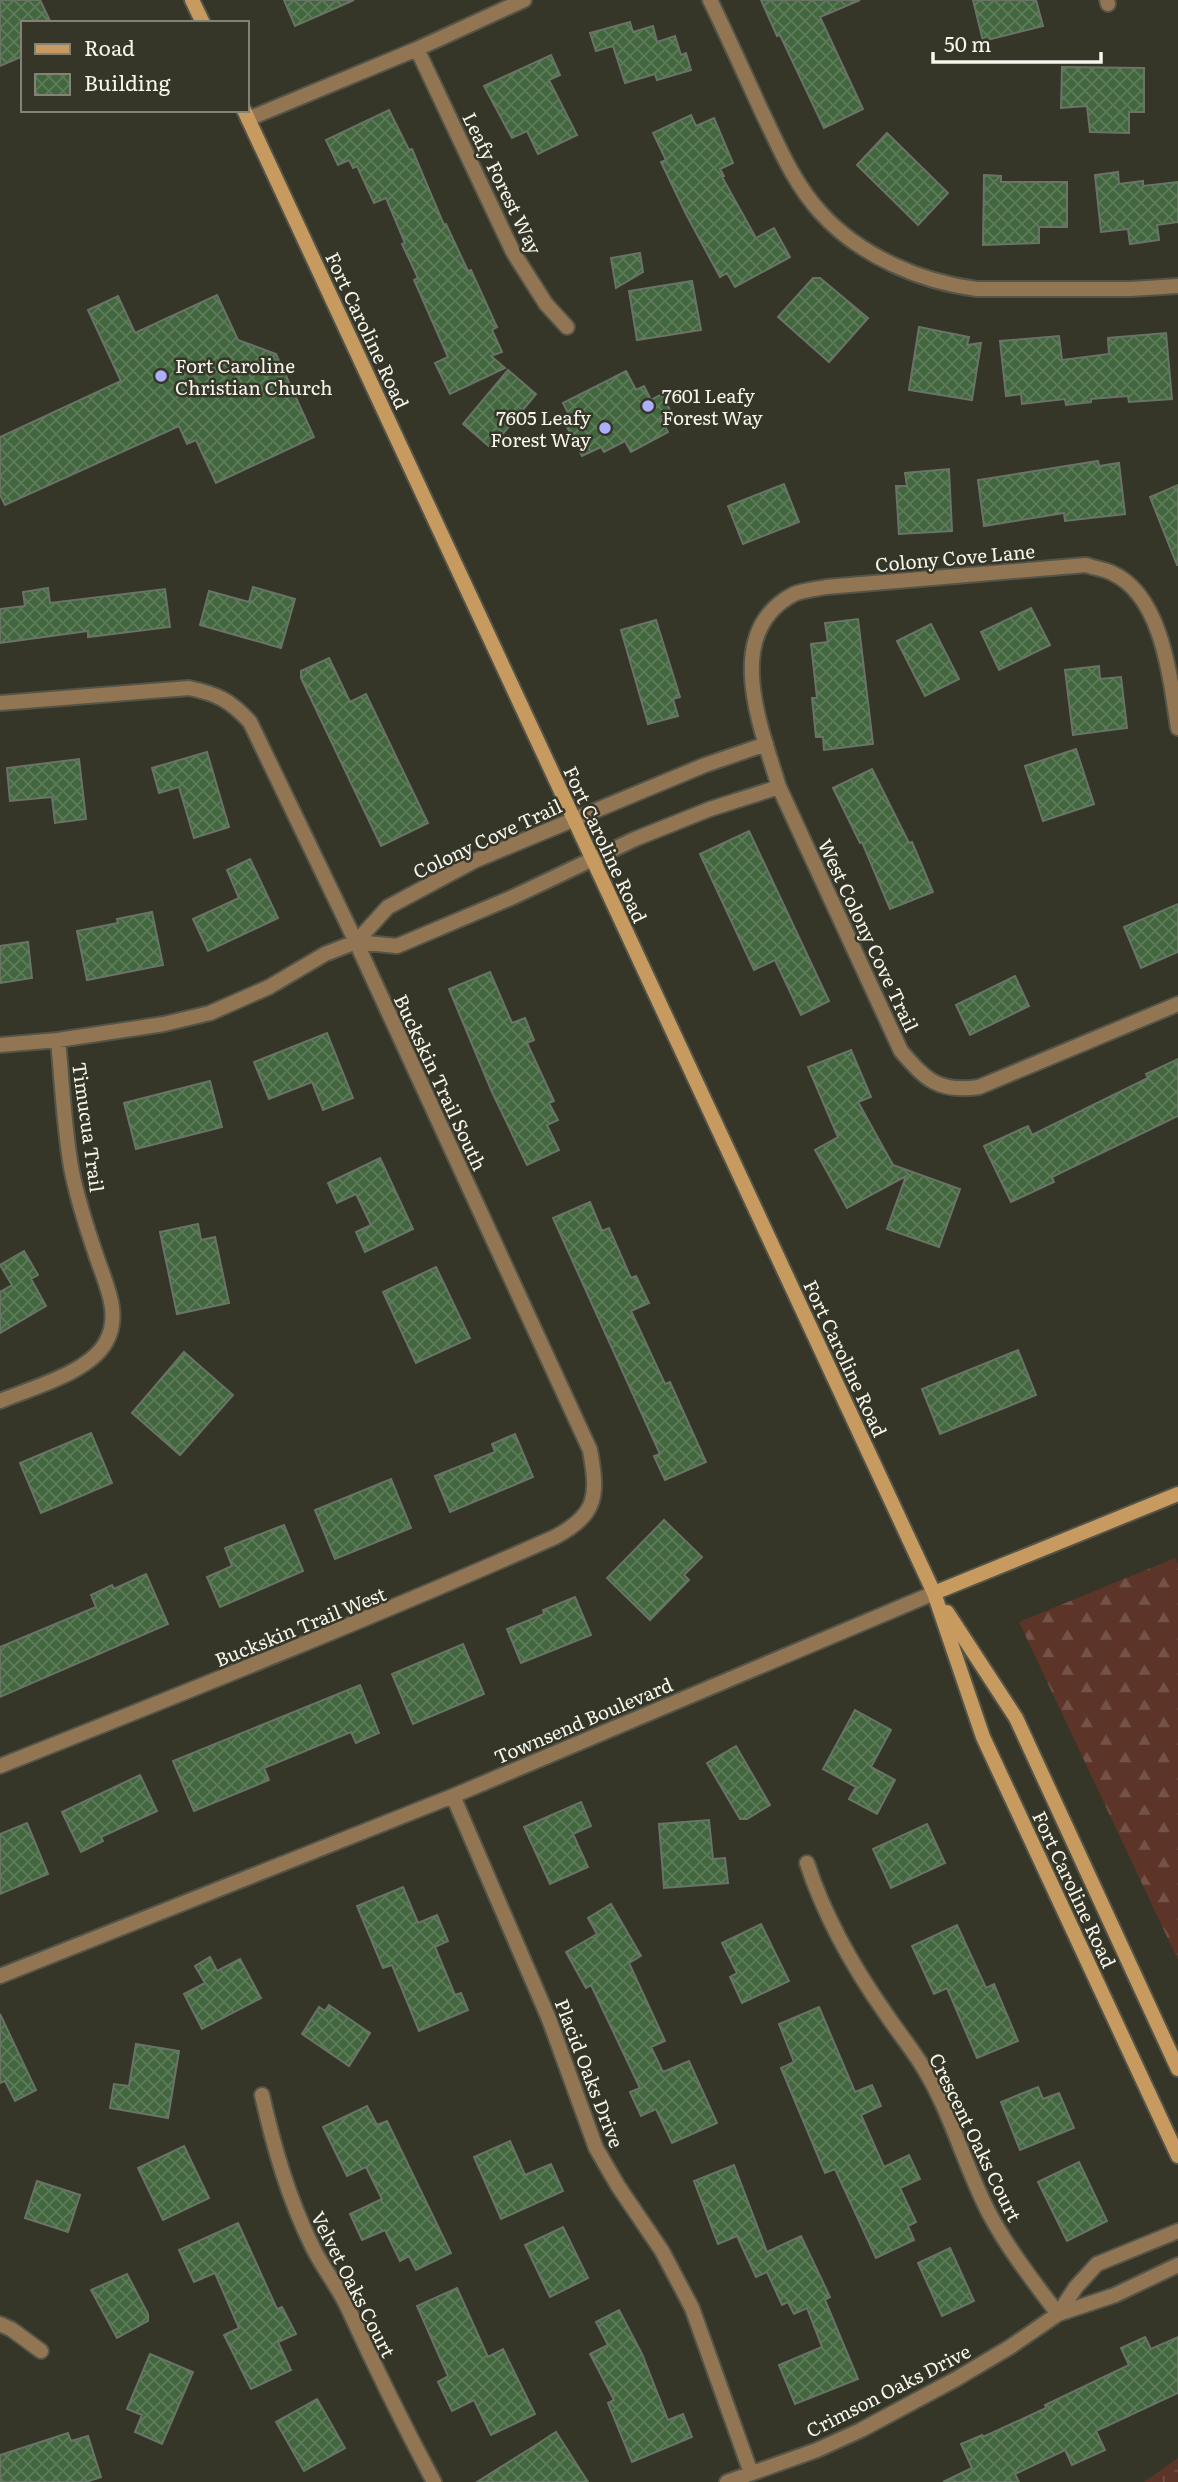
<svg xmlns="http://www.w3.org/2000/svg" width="1178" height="2482" viewBox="0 0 1178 2482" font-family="Literata,serif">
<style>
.forest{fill:url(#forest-firs)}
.wetland{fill:url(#wetland-marsh)}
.building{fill:url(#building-cross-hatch);stroke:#697467;stroke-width:2}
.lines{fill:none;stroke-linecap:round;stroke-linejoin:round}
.street-casing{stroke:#545448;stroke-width:18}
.secondary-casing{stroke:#545448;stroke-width:18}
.street{stroke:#927653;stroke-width:14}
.secondary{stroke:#c79a60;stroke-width:14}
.poi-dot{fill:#acaffb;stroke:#353528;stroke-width:2.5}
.labels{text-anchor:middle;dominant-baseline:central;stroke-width:5;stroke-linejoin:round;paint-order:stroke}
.street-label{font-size:19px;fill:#f6f6ed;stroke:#353528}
.poi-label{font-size:19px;fill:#f6f6ed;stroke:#353528;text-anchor:start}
</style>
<defs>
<pattern id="forest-firs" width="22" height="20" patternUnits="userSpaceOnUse" patternTransform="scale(1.75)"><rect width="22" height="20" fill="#5d3428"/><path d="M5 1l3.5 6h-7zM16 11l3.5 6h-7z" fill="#755248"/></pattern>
<pattern id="wetland-marsh" width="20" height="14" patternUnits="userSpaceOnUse" patternTransform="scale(1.75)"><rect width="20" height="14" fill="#5d3428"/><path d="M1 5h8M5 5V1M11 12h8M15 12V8" fill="none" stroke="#755248"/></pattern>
<pattern id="building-cross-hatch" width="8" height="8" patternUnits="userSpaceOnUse" patternTransform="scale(1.75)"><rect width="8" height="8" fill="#42663e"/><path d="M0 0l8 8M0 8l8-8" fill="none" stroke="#5e7c5a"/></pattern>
</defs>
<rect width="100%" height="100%" fill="#353528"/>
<path class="forest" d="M1175 1558 1178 1564V1960L1019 1622Z"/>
<path class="wetland" d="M1178 2458V2482H1144Z"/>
<path class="building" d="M0 0H40L51 23H23V56L0 66Z
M284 0H354L295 26Z
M761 0H860L820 17 863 109 824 128 780 35 777 36Z
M973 0H1036L1043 26 983 41Z
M630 22 633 32 653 26 657 42 675 36 681 55 686 53 691 70 657 80 655 74 625 83 613 46 596 51 590 33Z
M551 55 560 75 549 80 577 135 538 154 527 131 512 138 484 86Z
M1062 67 1144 68V112H1129V133L1090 132 1087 106 1061 108Z
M389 110 409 150 412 149 444 225 446 224 468 271 471 270 497 327 492 330 502 352 491 356 505 368 450 394 435 363 448 357 414 280 418 278 402 244 405 243 386 198 374 203 357 166 353 168 349 160 338 165 326 140Z
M691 115 696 126 714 118 733 163 720 169 724 176 722 177 756 238 774 228 790 257 735 287 727 273 720 277 686 214 661 162 666 160 653 133Z
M887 133 948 193 918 225 857 165Z
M1118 172 1119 184 1143 181V186L1178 182V222L1157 225 1159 240 1130 244 1128 229 1101 232 1095 175Z
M984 175 1001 176V182H1067V227H1039V243L983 245Z
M640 253 643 272 616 288 611 258Z
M813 278H820L868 318 829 362 778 317Z
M692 281 701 330 637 340 629 291Z
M217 295 238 340 276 354 314 437 216 483 196 440 187 444 179 426 5 505 0 495V437L121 381 88 310 118 296 135 333Z
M919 327 969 337 967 345 981 343 972 400 909 390Z
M1166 333 1172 399 1129 402 1128 396 1091 399V402L1066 405 1065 399 1022 404 1021 394 1006 396 1000 341 1059 336 1062 360 1109 354 1108 338Z
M508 370 536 394 491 448 463 424Z
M626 371 636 390 644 386 651 400 662 394 671 412 660 417 668 432 631 452 625 441 604 452 601 447 582 456 566 425 572 421 563 403Z
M1098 461 1099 466 1119 463 1125 514 1065 521 1064 513 984 526 978 480Z
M949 469 952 531 899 534 896 486H907L905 473Z
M784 484 799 522 743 544 728 506Z
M1178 485V565H1177L1150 497Z
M253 587 295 599 281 648 200 625 209 591 249 602Z
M48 588 50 603 165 589 170 627 88 637V631L0 643V609L25 606 23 592Z
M1031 608 1050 645 999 670 981 632Z
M858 619 873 744 824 750 823 737H816L812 698H817L811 644 828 642 825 623Z
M656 620 680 697 673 699 678 716 648 724 621 630Z
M931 624 959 679 925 696 897 641Z
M329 658 350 702 366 694 428 823 381 846 301 678V671Z
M1099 666 1100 679 1121 677 1127 728 1073 735 1065 670Z
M1076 749 1094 804 1043 821 1025 766Z
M207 752 229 827 194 838 179 787 159 793 152 768Z
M79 759 86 819 55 823 52 797 10 801 7 768Z
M872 769 909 843 912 842 933 892 890 909 862 842 860 843 833 788Z
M749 831 829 1001 801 1015 775 960 754 970 700 854Z
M250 859 278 918 208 951 193 919 239 898 227 870Z
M1178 904V952L1141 968 1124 927Z
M152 912 163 965 87 980 77 931 118 923 117 919Z
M28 942 32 978 0 983V946Z
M490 972 512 1023 525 1018 534 1040 527 1043 554 1101 549 1103 558 1120 547 1125 559 1150 527 1165 492 1092 449 989Z
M1015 976 1029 1006 970 1035 956 1005Z
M327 1033 353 1098 323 1110 312 1082 269 1099 254 1062Z
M851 1050 871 1097 858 1102 893 1165 960 1189 939 1247 887 1229 906 1176 847 1208 815 1150 838 1137 808 1067Z
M1178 1059V1116L1052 1177 1054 1182 1011 1202 984 1146 1028 1126 1032 1135 1148 1078 1146 1074Z
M210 1081 222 1127 136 1149 124 1103Z
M380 1158 413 1229 365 1252 356 1232 371 1225 356 1194 337 1203 328 1183Z
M590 1202 602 1231 609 1228 631 1278 636 1276 649 1303 631 1311 665 1384 670 1382 706 1462 665 1480 654 1456 660 1454 553 1218Z
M198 1224 201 1240 215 1237 229 1303 177 1314 160 1232Z
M24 1251 38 1275 31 1279 46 1306 0 1333V1292L12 1285 0 1265Z
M436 1267 470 1338 416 1363 383 1292Z
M1018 1350 1036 1395 940 1434 922 1389Z
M184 1352 233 1395 180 1455 132 1413Z
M91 1433 112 1483 41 1513 20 1463Z
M515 1434 533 1477 450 1512 435 1476 495 1452 492 1444Z
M391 1479 411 1528 335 1559 315 1510Z
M664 1520 702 1557 684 1575 689 1580 650 1620 607 1578Z
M284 1525 303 1571 220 1607 207 1577 232 1566 225 1548Z
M146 1574 168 1624 0 1697V1647L96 1607 91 1595 112 1585 114 1589Z
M575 1597 591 1635 521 1663 507 1629 544 1614 543 1610Z
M463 1644 484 1694 413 1724 392 1674Z
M360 1685 379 1733 356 1743 351 1732 264 1768 269 1780 194 1811 173 1761Z
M855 1710 891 1730 871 1767 895 1780 877 1814 849 1799 856 1787 823 1769Z
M736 1746 770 1805 747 1819H740L707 1763Z
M140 1775 157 1811 101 1837 103 1841 81 1852 62 1812Z
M581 1802 591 1826 573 1834 588 1867 550 1884 524 1827Z
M709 1820 713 1859 725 1858 728 1883 664 1888 659 1824Z
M27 1823 48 1874 0 1894V1834Z
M927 1824 945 1863 891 1888 873 1849Z
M403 1887 418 1923 437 1915 448 1941 435 1947 455 1995 461 1993 468 2010 419 2031 392 1965 383 1968 357 1906Z
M611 1904 641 1956 629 1963 665 2041 651 2047 663 2072 689 2061 717 2123 672 2143 656 2109 641 2116 630 2092 640 2088 591 1985 586 1988 566 1952 597 1934 588 1918Z
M761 1924 789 1981 742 2003 730 1977 737 1973 722 1943Z
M957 1925 986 1988 994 1984 1018 2041 977 2058 947 1988 934 1994 912 1946Z
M210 1957 217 1971 240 1959 261 1998 202 2029 184 1994 205 1983 195 1966Z
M329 2005 370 2033 349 2066 302 2034 319 2007 325 2011Z
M819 2007 855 2092 872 2085 881 2106 861 2115 884 2167 909 2155 920 2179 900 2188 916 2222 908 2226 914 2240 876 2258 835 2169 825 2173 781 2068 794 2062 779 2024Z
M0 2014 36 2090 15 2101 5 2081 0 2083Z
M136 2044 179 2051 168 2118 110 2108 114 2084 129 2086Z
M1038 2087 1043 2099 1059 2093 1074 2128 1020 2150 1001 2102Z
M367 2106 377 2125 387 2121 451 2253 416 2270 409 2256 400 2261 385 2230 362 2240 350 2214 382 2199 366 2167 347 2176 323 2127Z
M510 2141 525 2175 551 2164 563 2191 501 2219 474 2157Z
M184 2146 209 2198 163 2220 138 2168Z
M1079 2162 1107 2221 1067 2241 1038 2182Z
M734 2165 767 2252 801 2236 830 2297 825 2300 858 2379 795 2404 779 2365 822 2347 807 2308 794 2314 788 2302 782 2305 767 2272 756 2277 737 2236 718 2244 694 2181Z
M37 2181 80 2195 68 2232 25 2218Z
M238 2223 277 2309 282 2307 296 2334 278 2342 291 2370 251 2389 224 2335 239 2328 215 2273 194 2282 179 2250Z
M563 2227 588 2278 550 2297 525 2245Z
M950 2248 974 2301 942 2316 918 2263Z
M127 2274 148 2314V2321L117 2338 91 2290Z
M457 2288 488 2357 503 2349 535 2414 491 2435 474 2400 452 2411 438 2382 448 2376 417 2306Z
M619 2310 642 2354 668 2420 683 2414 692 2437 632 2462 608 2403 614 2400 590 2354 608 2345 596 2322Z
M1145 2337 1151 2349 1178 2337V2393L1096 2431 1105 2450 1072 2465 1065 2450 1015 2474 1019 2482H943L972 2468 961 2444 982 2435 983 2437 1046 2408 1045 2405 1129 2365 1121 2348Z
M150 2354 193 2372 162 2444 135 2432 142 2415 127 2409Z
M317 2399 345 2448 304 2471 276 2422Z
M556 2432 588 2482H477L539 2443Z
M68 2433 71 2441 88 2436 101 2477 86 2482H0V2455Z"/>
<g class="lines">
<g class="street-casing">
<path id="street" d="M710 0C728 37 745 75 762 112 779 147 794 184 821 213 860 256 921 282 977 289H1130L1178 286
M1107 0 1108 4
M417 49 513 252 546 304 567 327
M248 119 417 49 524 0
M0 703 189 688C217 694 230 700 250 722L356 942 590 1450C598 1495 598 1514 555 1537 372 1618 186 1692 0 1766
M1178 728C1170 679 1163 596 1112 573 1104 569 1094 568 1086 565L826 587C816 589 803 590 794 594 721 632 761 727 779 787L901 1051C926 1080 939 1093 979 1087L1178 1004
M356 942 397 946 513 897 635 839 710 809 779 787
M0 1045 58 1040 164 1024 210 1013 269 987 325 954 356 942 388 907 474 861 705 765 766 744
M0 1401C31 1388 89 1373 106 1342 122 1314 105 1283 96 1255 86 1226 77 1198 71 1167 64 1126 62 1082 58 1040
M453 1796 549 2019 596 2148 618 2186 662 2251 692 2308 751 2473
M807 1863C825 1918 853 1967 886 2014 898 2032 912 2049 923 2067 951 2112 964 2165 989 2213 1008 2249 1034 2282 1058 2314
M0 1976 453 1796 934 1593
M262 2095C274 2148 288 2197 312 2246 322 2267 337 2285 347 2306 374 2365 403 2424 434 2482
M1058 2314 1076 2287 1097 2264 1178 2231
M0 2324 11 2329 41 2351
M727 2482 817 2450 861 2430 956 2379 1010 2347 1058 2314 1115 2295 1178 2265"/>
</g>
<g class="secondary-casing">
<path id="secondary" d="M192 0 203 23
M244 110 934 1593 983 1737 1178 2156
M934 1593 1178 1494
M947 1612 1016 1718 1178 2069"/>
</g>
<use href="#street" class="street"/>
<use href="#secondary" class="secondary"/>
</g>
<g class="poi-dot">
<circle cx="161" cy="376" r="7"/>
<circle cx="648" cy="406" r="7"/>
<circle cx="605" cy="428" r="7"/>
</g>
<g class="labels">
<g class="street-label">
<text transform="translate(503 183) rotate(64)">Leafy Forest Way</text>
<text transform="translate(368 330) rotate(65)">Fort Caroline Road</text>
<text transform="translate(955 557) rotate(-5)">Colony Cove Lane</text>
<text transform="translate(487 838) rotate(-25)">Colony Cove Trail</text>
<text transform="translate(606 844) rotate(65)">Fort Caroline Road</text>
<text transform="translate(869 935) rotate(65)">West Colony Cove Trail</text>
<text transform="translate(441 1082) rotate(65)">Buckskin Trail South</text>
<text transform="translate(89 1127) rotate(82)">Timucua Trail</text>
<text transform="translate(846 1358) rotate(65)">Fort Caroline Road</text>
<text transform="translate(300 1626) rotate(-22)">Buckskin Trail West</text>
<text transform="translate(583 1720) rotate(-23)">Townsend Boulevard</text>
<text transform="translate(1075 1889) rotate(65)">Fort Caroline Road</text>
<text transform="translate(590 2073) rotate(69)">Placid Oaks Drive</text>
<text transform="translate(976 2137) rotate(64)">Crescent Oaks Court</text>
<text transform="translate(354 2284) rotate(63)">Velvet Oaks Court</text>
<text transform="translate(888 2390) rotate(-27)">Crimson Oaks Drive</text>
</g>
<g class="poi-label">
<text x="175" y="365">Fort Caroline<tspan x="175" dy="22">Christian Church</tspan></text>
<text x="662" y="395">7601 Leafy<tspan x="662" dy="22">Forest Way</tspan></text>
<text x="591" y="417" text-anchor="end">7605 Leafy<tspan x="591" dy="22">Forest Way</tspan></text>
</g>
</g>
<rect x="21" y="21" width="228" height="91" fill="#353528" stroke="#828277" stroke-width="2"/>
<rect x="35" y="44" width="35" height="10" fill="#c79a60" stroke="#828277" stroke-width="2"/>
<text x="84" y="56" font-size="21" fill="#f6f6ed">Road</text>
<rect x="35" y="74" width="35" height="21" fill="url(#building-cross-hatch)" stroke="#828277" stroke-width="2"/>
<text x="84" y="91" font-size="21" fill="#f6f6ed">Building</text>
<path d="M933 52v10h168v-10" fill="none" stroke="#f6f6ed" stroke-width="3.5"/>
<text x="944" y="52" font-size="21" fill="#f6f6ed" stroke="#353528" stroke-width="5" paint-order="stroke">50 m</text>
</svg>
